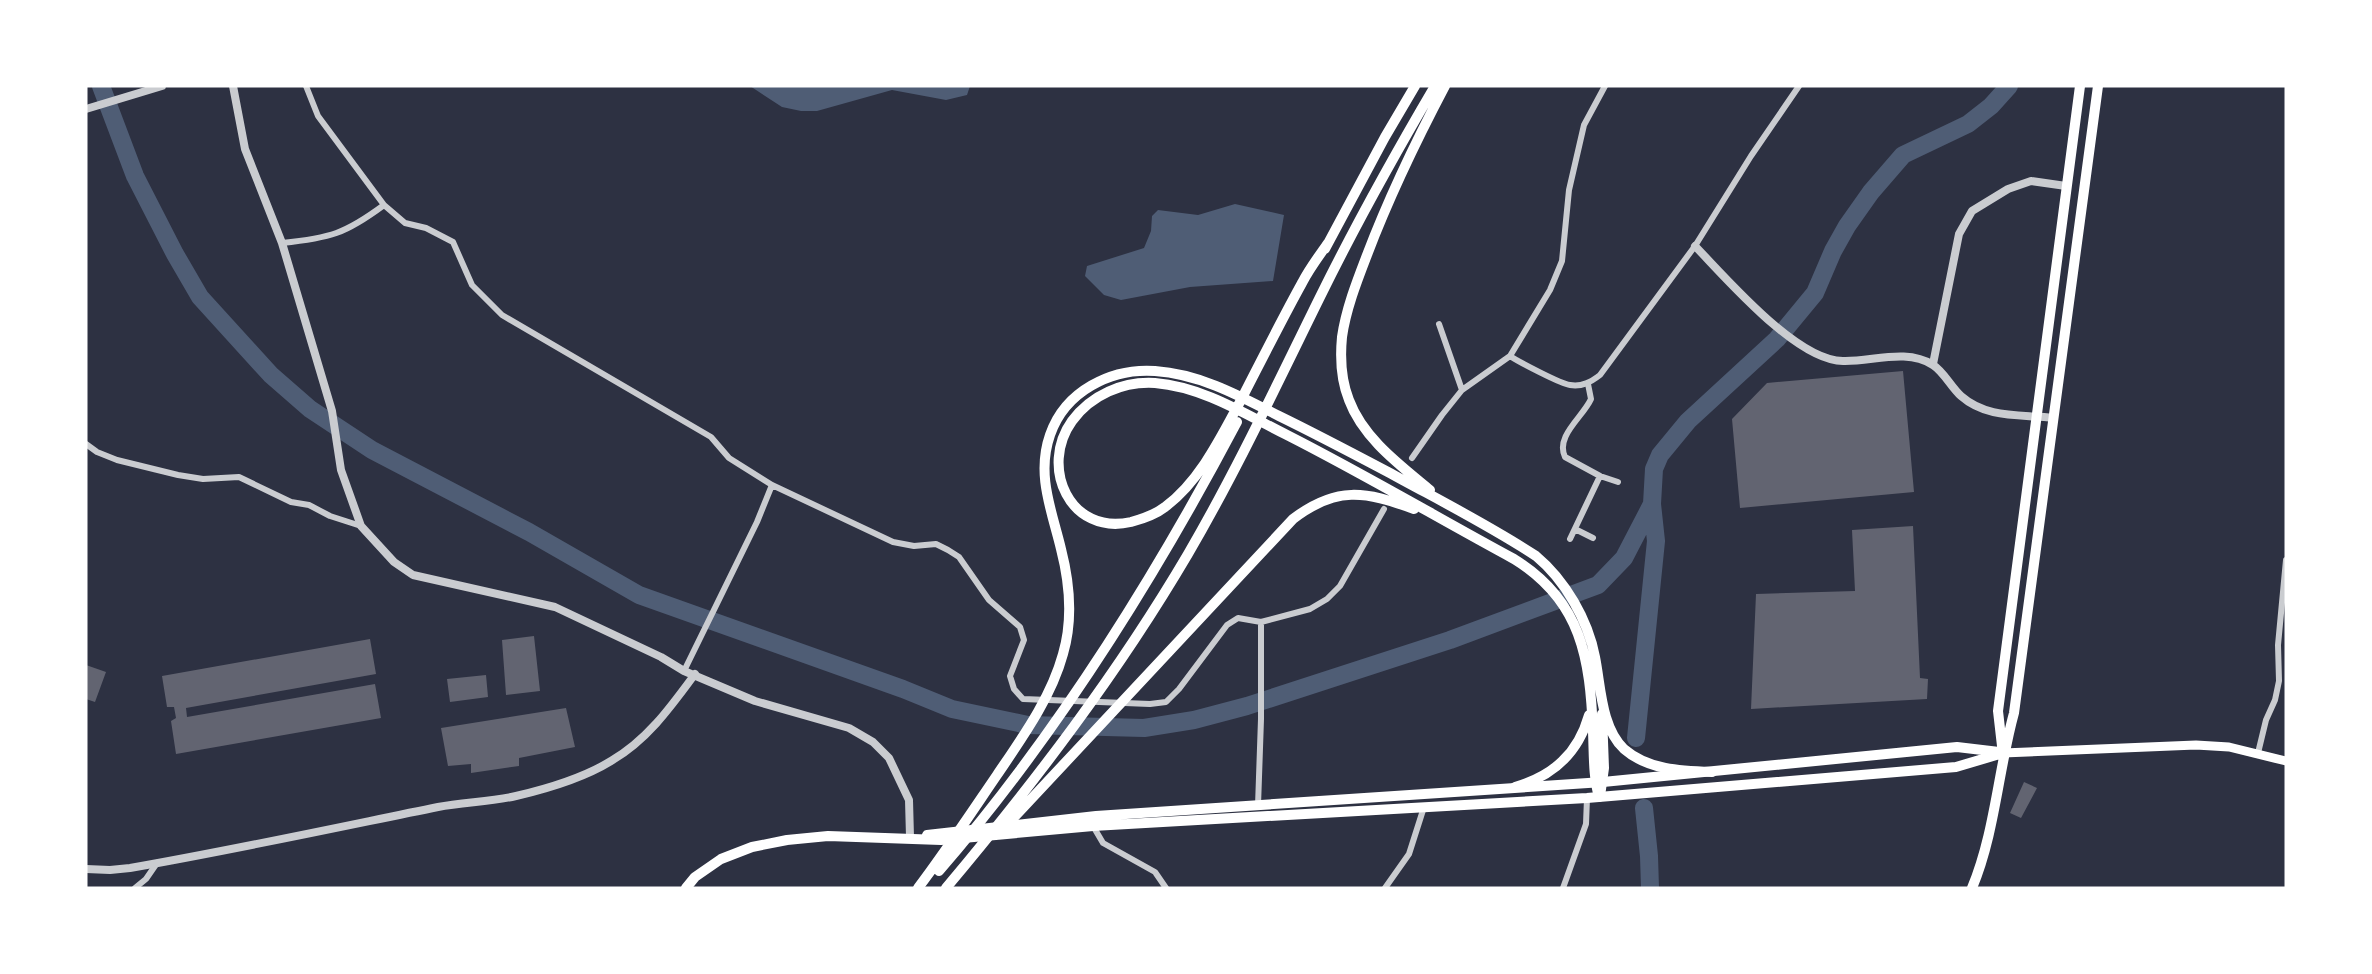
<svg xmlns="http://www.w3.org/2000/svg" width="2372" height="974" viewBox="0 0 2372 974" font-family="'Asap Condensed',sans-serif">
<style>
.water{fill:#4f5d75}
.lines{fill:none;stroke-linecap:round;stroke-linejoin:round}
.river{stroke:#4f5d75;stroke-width:18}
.building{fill:#626471}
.minor{stroke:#caccd0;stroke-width:6}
.tertiary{stroke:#caccd0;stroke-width:8}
.secondary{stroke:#fff;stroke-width:9}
.trunk{stroke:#fff;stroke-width:10}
.motorway{stroke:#fff;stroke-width:10}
</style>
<rect width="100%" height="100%" fill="#2d3142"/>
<path class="water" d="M750 86H970L967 95 946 100 892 90 817 111H801L782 107Z
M1235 204 1284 215 1273 281 1190 287 1121 300 1104 295 1085 276 1087 266 1144 248 1151 231 1152 216 1158 210 1198 215Z"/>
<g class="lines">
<path class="river" d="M101 86 135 176 175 254 200 297 271 375 310 409 372 450 529 532 639 595 903 689 952 709 1028 725 1144 728 1194 720 1247 706 1450 640 1598 585 1624 558 1652 504
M1636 738 1656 541 1652 504 1654 469 1660 455 1688 421 1777 339 1815 293 1833 251 1847 226 1871 192 1903 155 1968 124 1991 106 2009 86
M1644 808 1649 856 1650 888"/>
</g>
<path class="building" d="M1903 371 1914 492 1740 508 1732 419 1767 383Z
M1913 526 1920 678 1928 679 1927 699 1751 709 1756 594 1855 591 1852 530Z
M534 636 540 691 506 695 502 640Z
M370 639 376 674 186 708 187 717 375 684 381 718 176 754 171 721 176 718 174 707H167L162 676Z
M86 665 106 672 95 702 86 699Z
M486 675 488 697 450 702 447 679Z
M566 708 575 747 519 758V766L471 773V764L448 766 441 728Z
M2024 782 2037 788 2021 818 2010 813Z"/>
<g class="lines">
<path class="minor" d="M306 86 318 116 384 205 405 223 426 228 453 242 472 285 502 315 711 437 729 458 772 485 893 542 914 546 936 544 948 550 959 557 989 600 1020 627 1024 640 1010 676 1014 689 1023 699 1150 704 1166 702 1179 689 1227 625 1238 618 1261 622 1310 609 1327 599 1340 586 1384 509
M282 243C330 238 345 234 384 205
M1439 324 1462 390
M1510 356C1519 362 1561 384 1570 385 1582 387 1591 382 1600 375L1695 246 1751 156 1799 86
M86 444 97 452 117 460 178 475 203 479 239 477 291 502 309 505 330 516 361 526
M1412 458 1442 415 1462 390 1510 356 1550 290 1562 261 1569 190 1584 125 1605 86
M1600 476 1618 482
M1575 529 1593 538
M1570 539 1600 476 1565 457C1555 436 1583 417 1591 399L1588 384
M684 671 757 522 772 485
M2258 753 2266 720 2275 700 2279 681 2278 645 2286 560
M1258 806 1261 719V622
M1093 826 1103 843 1155 872 1166 888
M135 888 146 879 157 863
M1385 888 1409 854 1424 807
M1563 888 1586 824 1587 798"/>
<path class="tertiary" d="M233 86 245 149 282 243 332 411 341 470 361 526 394 562 413 575 555 607 661 657 684 671 755 701 849 728 873 742 889 758 909 800 910 837
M86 109 162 86
M1695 246C1727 279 1797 361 1843 361 1872 362 1906 348 1933 365 1944 372 1951 387 1961 396 1987 419 2021 414 2053 418
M1933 364 1959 234 1972 211 2008 189 2031 181 2066 186
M86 869 110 870 130 868C233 850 335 828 438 807 463 802 490 802 516 796 546 789 585 777 611 761 647 740 670 708 695 674"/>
<path class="secondary" d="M2003 753 2196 745 2229 747 2286 761"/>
<path class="trunk" d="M2002 746 1998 711 2080 86
M927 835 1096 816 1603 782 1957 747 1999 752
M686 888 695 877 721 859 752 847 787 840 828 836 941 840 1093 826 1587 798 1956 767 2003 753
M1972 888C1995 833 1998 771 2014 713L2098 86"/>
<path class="motorway" d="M1328 243C1319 256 1309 269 1302 283 1281 321 1261 361 1241 400 1221 437 1200 481 1165 507 1156 514 1142 519 1131 522 1070 536 1039 467 1072 421 1091 395 1123 381 1155 383 1203 387 1245 414 1287 435 1364 474 1438 518 1514 559 1582 601 1590 659 1593 732 1594 754 1593 776 1599 797
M1325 249 1385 137 1415 86
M1430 490C1400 465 1363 438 1349 400 1341 380 1340 358 1342 337 1346 309 1357 281 1367 255 1389 197 1416 141 1445 86
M1515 787C1553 776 1578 754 1589 715
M1600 796 1604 768 1602 714
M1005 827 1293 519C1336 486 1365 491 1414 509
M939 871C1057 735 1153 581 1237 422
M918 888C946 851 971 813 997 775 1022 738 1051 698 1063 654 1073 620 1070 584 1061 549 1052 511 1036 475 1050 435 1065 391 1111 368 1155 371 1200 374 1240 396 1279 416 1316 434 1352 453 1388 472 1437 499 1489 525 1536 556 1565 580 1588 620 1595 657 1601 687 1601 727 1624 749 1648 770 1681 771 1712 772
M946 888C1035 782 1118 673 1188 554 1237 470 1278 382 1321 295 1356 224 1395 154 1435 86"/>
</g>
<rect width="2372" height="974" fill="none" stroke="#ffffff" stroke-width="175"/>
</svg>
